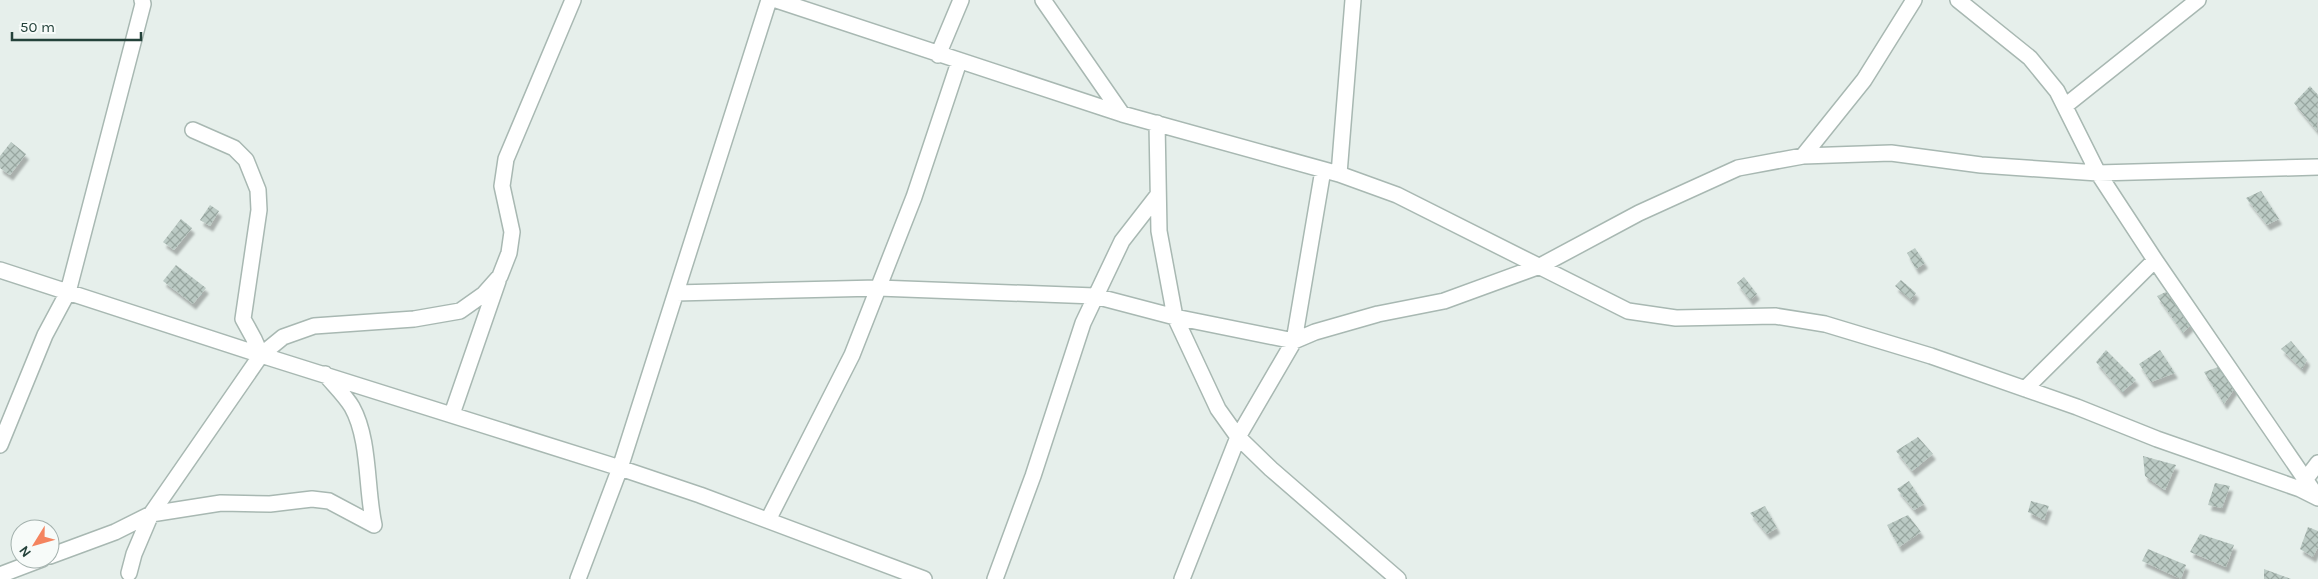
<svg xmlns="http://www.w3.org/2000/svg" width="2318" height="579" viewBox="0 0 2318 579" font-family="Karla,sans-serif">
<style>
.building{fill:url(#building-cross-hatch);filter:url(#shadow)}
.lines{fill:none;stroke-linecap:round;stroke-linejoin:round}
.minor-casing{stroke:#a8b8b2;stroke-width:18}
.minor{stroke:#fff;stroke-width:15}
</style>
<defs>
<pattern id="building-cross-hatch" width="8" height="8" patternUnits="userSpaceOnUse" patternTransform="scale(1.25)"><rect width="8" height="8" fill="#bbcac4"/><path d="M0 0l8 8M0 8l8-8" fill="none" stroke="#98a6a0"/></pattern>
<filter id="shadow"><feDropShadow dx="3" dy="5.5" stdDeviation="1" flood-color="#0004"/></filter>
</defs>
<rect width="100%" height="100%" fill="#e6efeb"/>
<path class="building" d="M2310 86 2318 95 2317 131 2294 103Z
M11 142 26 154 10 175 0 168V156Z
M2261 191 2279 219 2267 225 2246 198Z
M210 205 219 211 210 226 200 220Z
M181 219 192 228 174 250 163 242Z
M1915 248 1925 263 1916 269 1907 253Z
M176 265 206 288 193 304 163 281Z
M1744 277 1757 294 1750 300 1737 283Z
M1901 280 1916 293 1911 300 1895 286Z
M2166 292 2191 325 2183 333 2157 296Z
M2291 341 2307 360 2302 369 2281 349Z
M2106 350 2136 380 2122 392 2096 362Z
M2160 350 2175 373 2151 382 2139 364Z
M2227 364 2235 388 2224 404 2204 372Z
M1918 437 1933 454 1912 471 1896 451Z
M2143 456 2176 465 2165 490 2145 476Z
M1909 481 1924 504 1914 510 1897 489Z
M2215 483 2230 486 2222 508 2208 505Z
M2031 501 2049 506 2044 520 2028 512Z
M1765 506 1777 528 1767 534 1750 513Z
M1908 515 1921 532 1899 547 1887 525Z
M2308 527 2318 531V547L2313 557 2300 549Z
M2200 534 2234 545 2226 567 2190 552Z
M2148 549 2186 565 2181 579 2142 561Z
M2264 569 2291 579H2264Z"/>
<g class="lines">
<g class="minor-casing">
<path id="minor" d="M769 0 620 468 700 495 924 579
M776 0 1122 114 1339 174 1397 195 1628 311 1676 318 1775 316 1825 324 1931 356 2077 407 2157 439 2300 489 2318 498
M1043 0 1122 114
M1958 0 2030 58 2057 91 2098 173 2155 260 2316 495
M938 55 961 0
M2065 106 2198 0
M1157 123 1159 231 1175 317 1218 409 1238 437 1271 469 1398 579
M193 130 234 148 246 160 258 190 259 210 243 319 254 339 261 355
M1803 156 1864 80 1914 0
M1339 174 1353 0
M0 270 261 355 620 468 578 579
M676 293 878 288 1095 296 1175 317 1294 341 1315 332 1378 314 1444 301 1540 266 1639 213 1738 168 1803 156 1891 153 1981 165 2098 173 2318 167
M325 374C333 384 345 395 352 407 370 439 366 489 374 525
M2025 389 2155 260
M452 414 498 281
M0 445 45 335 68 292 143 4 142 0
M2305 480 2318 463
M768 520 852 355 914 197 959 62
M50 556 115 532 151 514 261 355 283 337 314 326 414 319 460 311 484 294 500 276 509 253 512 232 502 186 506 159 573 0
M129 573 134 554 151 514 221 503 270 504 312 499 329 501 374 525
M0 575 42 559
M995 579 1033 476 1083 323 1122 241 1157 196
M1182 579 1238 437 1294 341 1323 170"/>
</g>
<use href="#minor" class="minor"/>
</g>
<g transform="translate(35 544) rotate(233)"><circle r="24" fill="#f7fbf9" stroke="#a3b1ad"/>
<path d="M0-4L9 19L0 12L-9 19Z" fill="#f4845f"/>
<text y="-8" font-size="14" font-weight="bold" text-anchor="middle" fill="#24423a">N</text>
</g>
<path d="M12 32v8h129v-8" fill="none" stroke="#24423a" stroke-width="2.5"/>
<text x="20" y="32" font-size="15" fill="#24423a" stroke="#f7fbf9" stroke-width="4" paint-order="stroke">50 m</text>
</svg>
